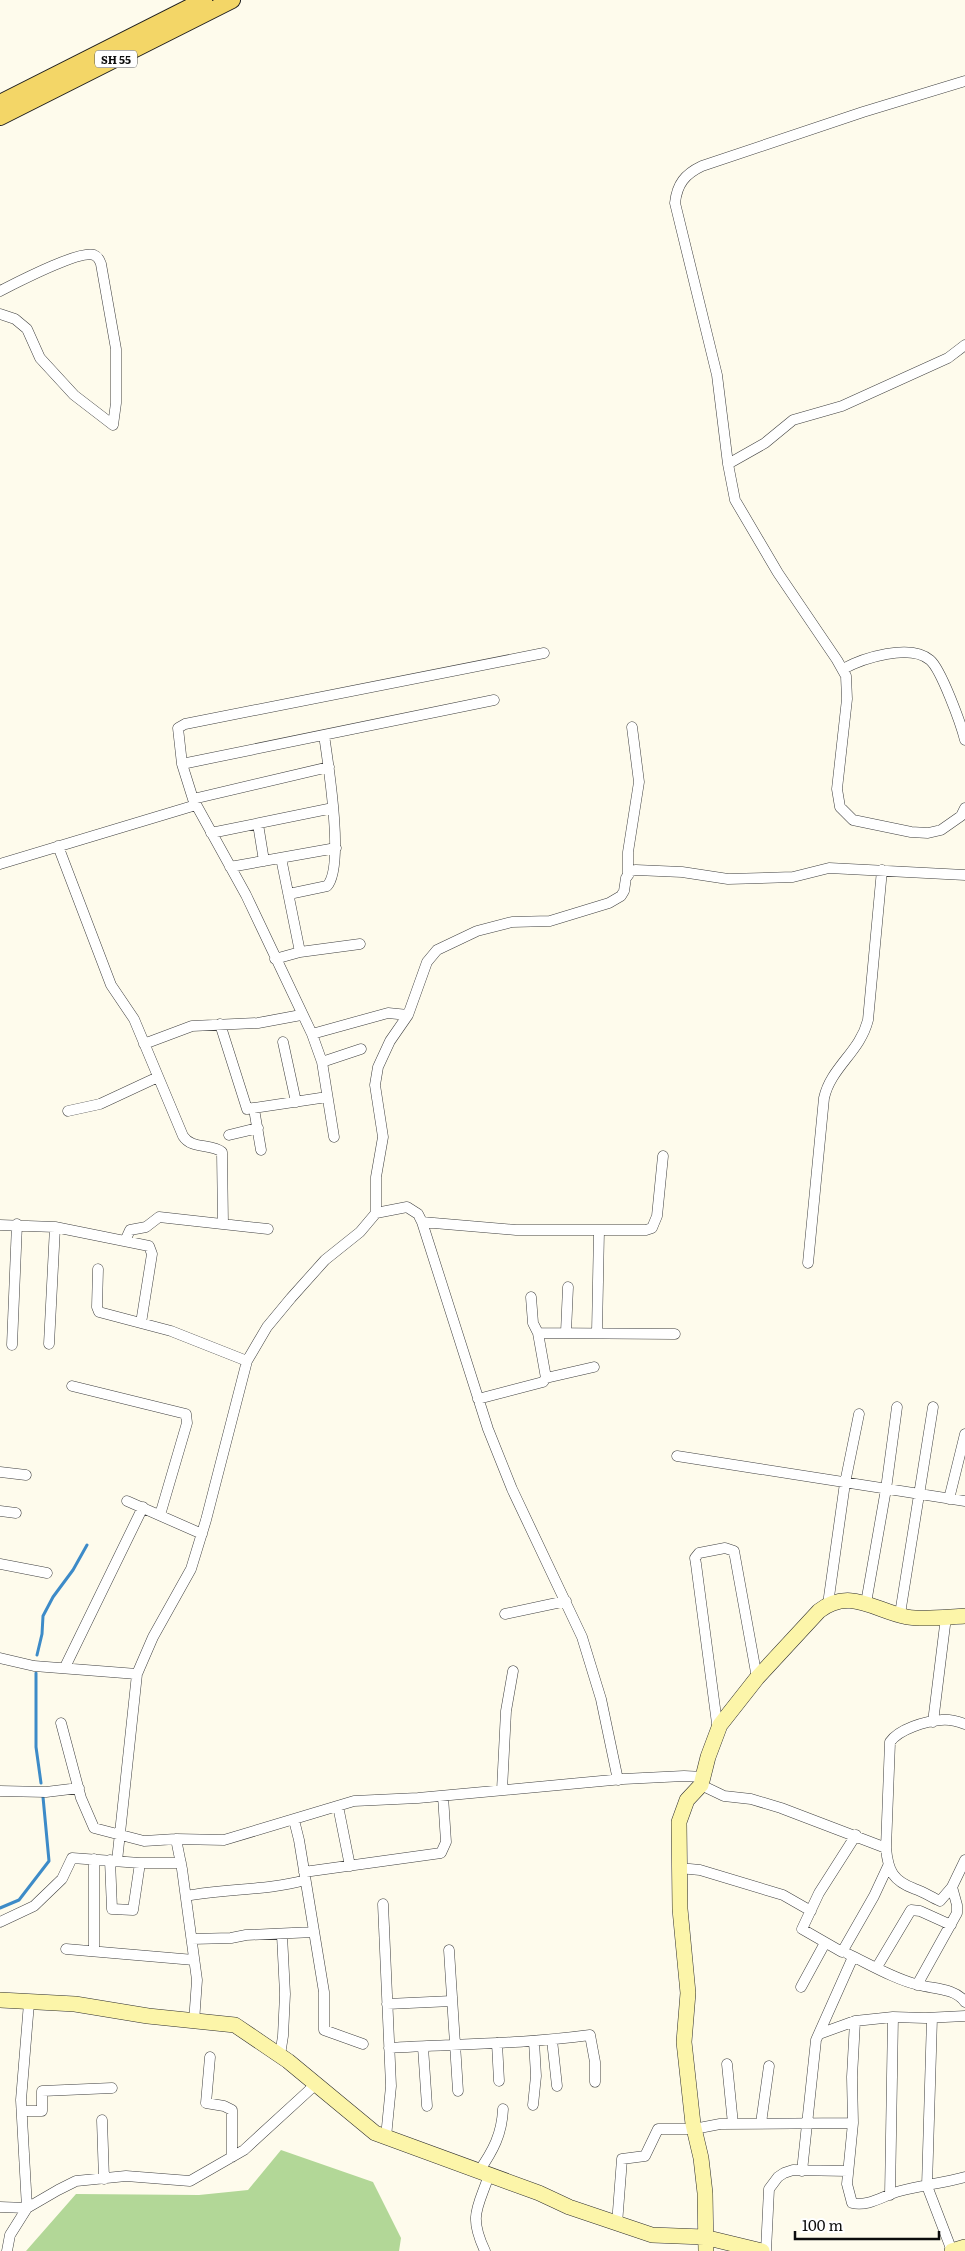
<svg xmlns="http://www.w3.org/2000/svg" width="965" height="2251" viewBox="0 0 965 2251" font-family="Literata,serif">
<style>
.forest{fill:#b2d797}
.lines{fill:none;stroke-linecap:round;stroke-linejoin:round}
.stream{stroke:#3d8bc8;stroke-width:3}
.street-casing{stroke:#3f3f3f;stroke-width:11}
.secondary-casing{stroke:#2e2e2e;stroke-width:16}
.primary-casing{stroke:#1d1d1d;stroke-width:18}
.street{stroke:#fff;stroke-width:10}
.secondary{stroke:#fcf5a9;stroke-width:15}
.primary{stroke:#f3d667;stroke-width:16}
.labels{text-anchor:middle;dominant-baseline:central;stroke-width:5;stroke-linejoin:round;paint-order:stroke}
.shield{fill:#fff;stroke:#555;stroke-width:1}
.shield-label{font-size:11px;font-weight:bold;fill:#0c0c0c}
</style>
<rect width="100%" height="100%" fill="#fefbec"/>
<path class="forest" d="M281 2150 373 2182 401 2238 399 2251H26L76 2194 199 2195 248 2190Z"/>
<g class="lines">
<path class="stream" d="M37 1655 42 1634 43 1616 53 1597 73 1570 87 1545
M36 1673V1747L41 1783
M0 1908 19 1900 49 1861 43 1797"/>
<g class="street-casing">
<path id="street" d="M0 291C16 283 79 250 94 255 99 257 100 261 101 264L116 349V403L113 425 74 395 40 358 27 329 15 319 0 314
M965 345 948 358 842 406 793 420 765 443 728 464 735 500 778 573 837 660 846 676 847 699 837 789 840 807 853 820 911 832 928 833 941 830 961 816 965 808
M728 464 717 375 675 203C677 184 685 174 702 166L863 112 965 81
M843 669C863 658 910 643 930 660 941 669 961 724 965 740
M182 764 494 700
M193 799 329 767
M258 824 264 861
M211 833 333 808
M58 846 111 985 134 1019 183 1136C192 1150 211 1143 222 1152L223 1224
M281 858 300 952
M0 864 196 805
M230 867 336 848
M628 874V852L639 782 632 727
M289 894 327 886C345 867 328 763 324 735
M275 959 300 952 360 944
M408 1015 388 1013 312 1034 246 895 193 799 182 764 178 728 185 724 544 653
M220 1024 247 1109 327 1097
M312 1034 322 1062 334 1137
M283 1042 296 1102
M144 1044 192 1026 258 1023 301 1015
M322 1062 361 1049
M254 1109 261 1150
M68 1111 100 1104 158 1077
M229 1135 258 1128
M376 1213 407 1207 418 1214 422 1222 488 1429 512 1489 582 1637 601 1699 618 1780
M422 1222 516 1230H646L652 1228 657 1216 663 1156
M0 1225 55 1227 149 1246 152 1254 141 1323
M125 1241 130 1230 146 1227 159 1217 268 1229
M808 1263 824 1098C831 1067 860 1052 868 1020L882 870
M98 1269 97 1307 99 1312 171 1331 247 1361
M531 1297 533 1323 538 1333
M566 1332 568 1287
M597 1332 599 1231
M49 1344 55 1227
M12 1345 17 1224
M546 1378 594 1367
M72 1386 186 1414 187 1423 160 1515
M478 1399 543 1382 546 1378 538 1333 675 1334
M677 1456 965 1501
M0 1472 26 1475
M949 1499 965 1434
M127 1501 202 1534
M0 1511 16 1513
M0 1564 47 1573
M866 1603 886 1489 897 1407
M828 1604 845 1483 859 1414
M505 1614 566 1601
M900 1614 933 1407
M0 1658 34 1666 137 1674
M65 1667 143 1507
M933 1722 946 1617
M61 1723 81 1798 94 1828 144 1841 176 1839 224 1840 354 1801 418 1798 623 1779 684 1776 704 1777
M718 1731 696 1564 695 1558 699 1553 725 1548 734 1551 757 1678
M701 1785 724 1796 751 1799 781 1808 886 1848C888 1871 893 1881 915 1889 924 1892 931 1897 940 1901L952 1887 965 1860
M502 1790 506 1711 513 1671
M0 1791 46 1792 79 1788
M338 1806 350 1866
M294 1820 299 1840 324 1992V2030L363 2044
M856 1835 819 1893 802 1929 842 1952 874 1896 888 1866
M176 1839 182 1869 197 1980 194 2022
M886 1848 890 1742C899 1729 926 1721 941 1720 950 1719 957 1721 965 1724
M94 1859V1951
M110 1860 112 1909 133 1910 140 1863
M117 1861 137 1674 153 1637 191 1569 206 1520 247 1361 267 1327 291 1298 325 1260 360 1232 376 1213V1177L383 1137 375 1085 378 1067 390 1041 408 1015 427 962 437 950 477 931 512 922 550 921 609 903 621 896 624 891 626 878 631 871 636 870 682 872 728 879 793 877 829 868 965 875
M679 1868 700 1870 783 1895 811 1911
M304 1872 441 1853 446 1842 443 1796
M186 1896C225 1888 267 1891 305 1880
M383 1904 391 2086 386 2137
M0 1922 34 1906 62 1879 72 1858 140 1863H181
M192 1939 231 1938 246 1935 314 1932
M66 1949 194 1960
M449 1950 458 2091
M848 1954C869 1964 896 1980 919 1985 934 1989 955 1988 965 2002
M877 1967 911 1910 920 1911 951 1925
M917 1985 957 1913V1905L952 1887
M801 1987 825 1943
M387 2004 452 2001
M965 2016 925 2018 893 2017 855 2021 852 2077 853 2123 847 2184 852 2203C869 2207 884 2195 900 2191 922 2185 944 2183 965 2177
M932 2018 927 2186 952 2251
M819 2034 855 2021
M552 2040 557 2086
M497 2043 499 2081
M423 2047 427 2106
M389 2048C456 2044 523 2044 590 2035L595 2062V2082
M280 2055 283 2036 285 1994 282 1935
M210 2057 206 2103 224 2106 232 2110V2157
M727 2064 733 2124
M533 2105 536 2076 534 2041
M22 2111H42V2091L112 2088
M102 2120 104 2179
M761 2123 769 2066
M479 2171C493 2151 502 2134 503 2109
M802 2171 816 2040 853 1957
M890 2195 893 2017
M0 2207 27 2208 21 2100 29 2003
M617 2224 622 2159 645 2156 658 2129H694L720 2124 853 2123
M7 2251 10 2235 27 2208 58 2190 76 2181 126 2176 190 2181 244 2150 316 2084
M485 2251C468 2215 478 2208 489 2175
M766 2251 769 2189 778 2177 784 2173 793 2170 848 2171"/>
</g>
<g class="secondary-casing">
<path id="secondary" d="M0 2000 75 2004 148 2016 235 2025 288 2061 375 2133 539 2193 569 2207 652 2235 704 2237 762 2251
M706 2251 705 2193 701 2158 693 2124 684 2042 688 1993 680 1909 679 1822 687 1800 701 1785 708 1757 720 1725 757 1678 819 1611C850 1587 875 1611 907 1617 925 1620 946 1617 965 1616
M952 2251 965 2247"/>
</g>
<g class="primary-casing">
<path id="primary" d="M0 103 204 0
M0 117 232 0"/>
</g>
<use href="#street" class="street"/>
<use href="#secondary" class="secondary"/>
<use href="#primary" class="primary"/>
</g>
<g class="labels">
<rect class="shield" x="95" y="50.5" width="42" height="17" rx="4"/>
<g class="shield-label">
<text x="116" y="59">SH 55</text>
</g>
</g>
<path d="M795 2231v8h144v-8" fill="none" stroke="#0c0c0c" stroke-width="2.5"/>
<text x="802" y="2231" font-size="15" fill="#0c0c0c" stroke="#ffffff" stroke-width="4" paint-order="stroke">100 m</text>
</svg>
